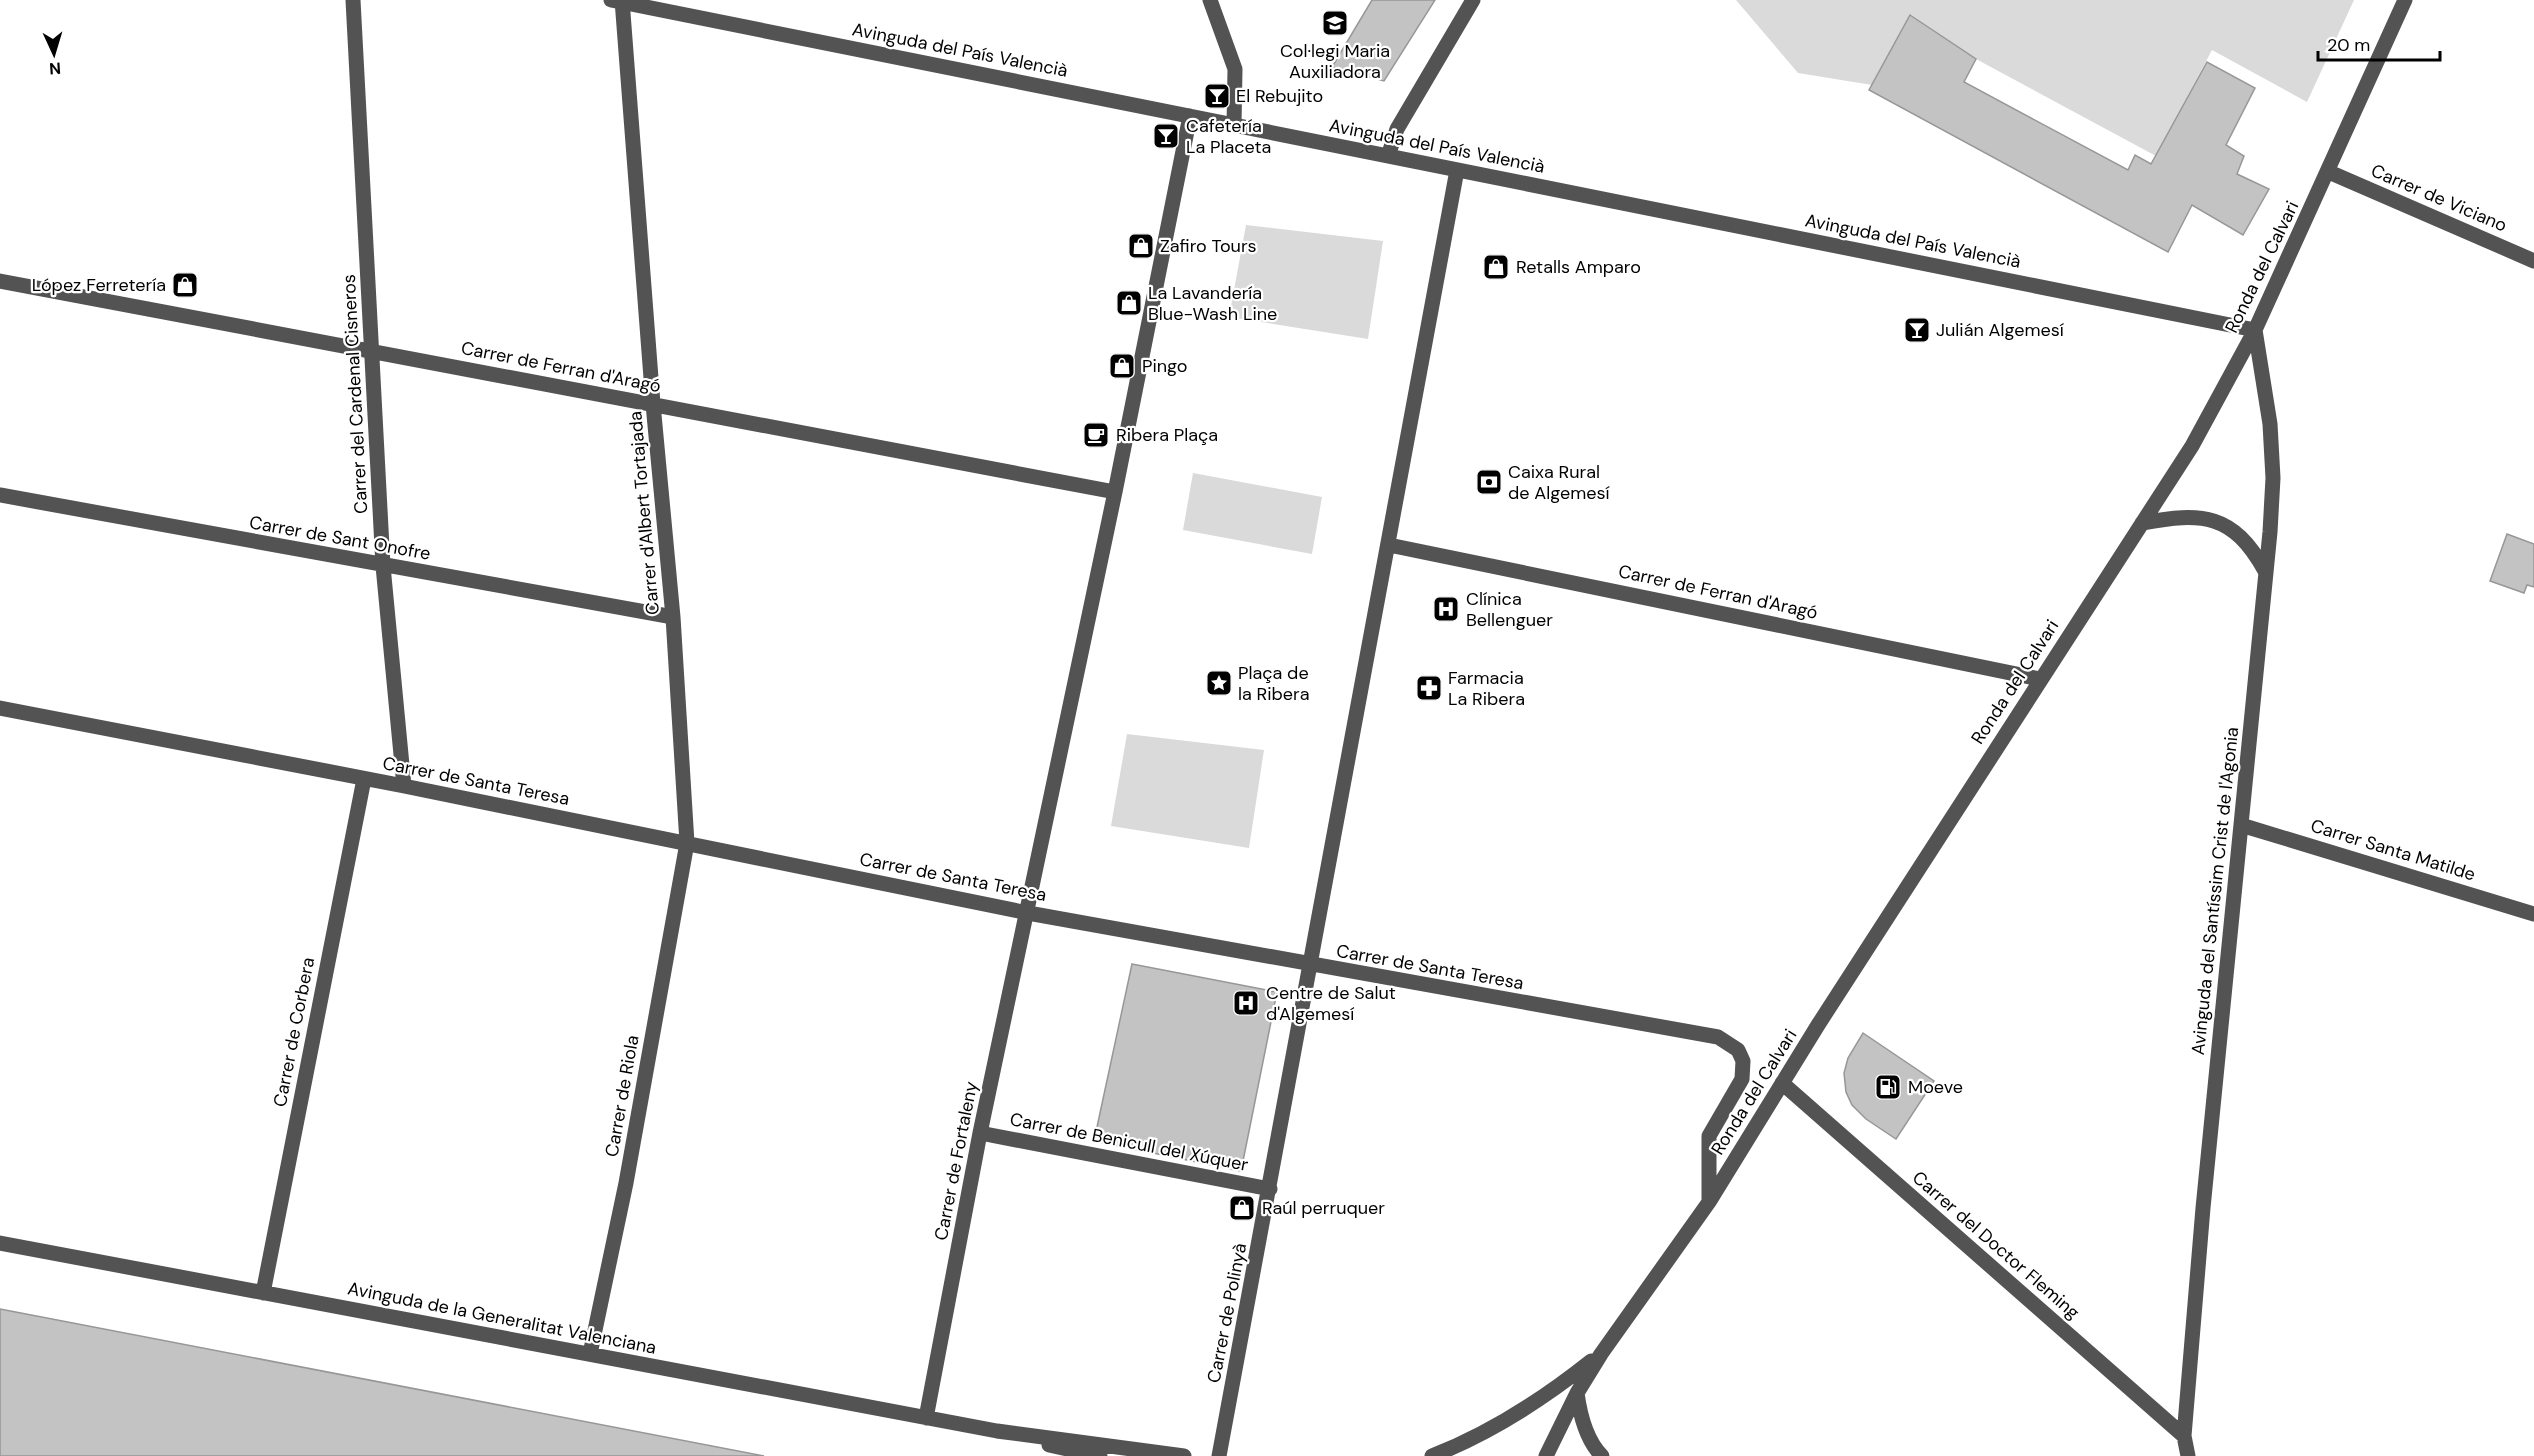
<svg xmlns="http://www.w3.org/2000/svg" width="2534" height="1456" viewBox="0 0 2534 1456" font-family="'DM Sans',sans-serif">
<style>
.green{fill:#dadada}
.building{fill:#c3c3c3;stroke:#979797;stroke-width:1.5}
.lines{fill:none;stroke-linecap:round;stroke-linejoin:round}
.minor{stroke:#535353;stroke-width:15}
.labels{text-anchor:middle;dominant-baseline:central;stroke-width:4.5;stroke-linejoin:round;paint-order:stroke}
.street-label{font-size:18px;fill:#000;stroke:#fff}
.poi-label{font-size:18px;fill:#000;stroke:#fff;text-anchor:start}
</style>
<rect width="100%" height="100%" fill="#fff"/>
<path class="green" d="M1736 0H2354L2307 102 2212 50 2156 156 1976 59 1911 15 1872 85 1798 73Z
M1246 225 1383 241 1368 339 1229 317Z
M1193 473 1322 497 1312 554 1183 530Z
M1127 734 1264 750 1249 848 1111 826Z"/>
<path class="building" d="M1372 0H1435L1384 81 1332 67Z
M1910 15 1976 59 1964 82 2128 170 2135 155 2151 164 2207 62 2255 88 2226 145 2244 156 2237 174 2269 189 2243 235 2192 205 2168 252 1869 90Z
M2507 534 2534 544V587L2527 585 2524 593 2490 581Z
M1132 964 1277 992 1241 1171 1094 1141Z
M1863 1033 1934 1081 1896 1139 1866 1119 1852 1105 1846 1092 1844 1073 1848 1058Z
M0 1309 764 1456H0Z"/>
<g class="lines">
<path class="minor" d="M353 0 383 566 404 786
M611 0 2255 330
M1210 0 1235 69 1234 125
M1388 156 1397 129 1473 0
M2329 172 2534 261
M0 281 1115 492
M0 495 673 617
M2142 523C2202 512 2233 513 2265 571
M1389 545 2040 679
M0 708 404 786 1028 913 1718 1037 1738 1050 1743 1061 1742 1079 1709 1136V1202
M2241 825 2534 914
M1782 1083 2184 1436
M980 1133 1270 1189
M0 1243 997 1431 1184 1456
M263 1293 364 779
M590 1354 626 1183 687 843 673 617 653 404 622 0
M1577 1393C1580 1415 1586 1440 1602 1456
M926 1418 980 1133 1115 492 1190 116
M1049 1445 1100 1456
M1219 1456 1457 170
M1432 1456C1491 1433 1542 1400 1591 1361
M1546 1456 1577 1393 1601 1354 1709 1202 1818 1025 2192 446 2255 330 2405 0
M2188 1456 2184 1436 2203 1208 2270 532 2273 478 2270 424 2255 330"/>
</g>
<defs>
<g id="school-square" transform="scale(1.35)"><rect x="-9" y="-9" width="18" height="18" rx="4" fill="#000" stroke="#fff"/><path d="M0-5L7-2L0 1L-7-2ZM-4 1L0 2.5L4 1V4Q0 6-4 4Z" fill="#fff"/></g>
<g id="bar-square" transform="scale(1.35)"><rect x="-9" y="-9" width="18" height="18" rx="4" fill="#000" stroke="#fff"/><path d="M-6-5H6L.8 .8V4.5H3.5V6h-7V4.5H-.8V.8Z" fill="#fff"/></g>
<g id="shop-square" transform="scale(1.35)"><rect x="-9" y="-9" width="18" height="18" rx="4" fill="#000" stroke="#fff"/><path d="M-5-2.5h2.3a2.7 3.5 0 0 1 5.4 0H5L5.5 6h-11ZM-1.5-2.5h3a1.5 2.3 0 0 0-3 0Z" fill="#fff"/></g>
<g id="cafe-square" transform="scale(1.35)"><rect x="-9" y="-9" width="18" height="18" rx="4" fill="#000" stroke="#fff"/><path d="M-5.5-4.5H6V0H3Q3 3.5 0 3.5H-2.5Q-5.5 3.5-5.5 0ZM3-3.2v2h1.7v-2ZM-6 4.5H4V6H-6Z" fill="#fff"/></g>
<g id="bank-square" transform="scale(1.35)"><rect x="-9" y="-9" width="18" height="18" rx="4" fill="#000" stroke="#fff"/><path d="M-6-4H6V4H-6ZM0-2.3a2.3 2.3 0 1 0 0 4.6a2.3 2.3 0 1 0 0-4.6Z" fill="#fff"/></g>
<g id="hospital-square" transform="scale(1.35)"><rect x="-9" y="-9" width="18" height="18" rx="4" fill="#000" stroke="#fff"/><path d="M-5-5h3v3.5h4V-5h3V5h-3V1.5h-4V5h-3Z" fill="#fff"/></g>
<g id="sight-square" transform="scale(1.35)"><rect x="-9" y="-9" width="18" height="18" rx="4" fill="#000" stroke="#fff"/><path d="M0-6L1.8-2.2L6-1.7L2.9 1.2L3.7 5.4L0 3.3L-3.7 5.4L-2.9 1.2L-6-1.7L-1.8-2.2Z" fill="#fff"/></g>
<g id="pharmacy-square" transform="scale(1.35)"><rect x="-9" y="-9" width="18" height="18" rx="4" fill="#000" stroke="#fff"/><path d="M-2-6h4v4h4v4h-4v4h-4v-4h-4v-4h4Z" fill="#fff"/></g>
<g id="fuel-square" transform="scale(1.35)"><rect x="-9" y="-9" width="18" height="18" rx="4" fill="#000" stroke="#fff"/><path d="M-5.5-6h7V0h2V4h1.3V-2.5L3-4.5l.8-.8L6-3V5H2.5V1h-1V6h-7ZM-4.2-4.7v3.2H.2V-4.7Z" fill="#fff"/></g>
</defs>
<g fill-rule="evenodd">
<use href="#school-square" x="1335" y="23"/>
<use href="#bar-square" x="1217" y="96"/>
<use href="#bar-square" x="1166" y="136"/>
<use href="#shop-square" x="1141" y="246"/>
<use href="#shop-square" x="1496" y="267"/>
<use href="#shop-square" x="185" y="285"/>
<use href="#shop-square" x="1129" y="303"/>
<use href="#bar-square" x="1917" y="330"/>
<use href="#shop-square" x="1122" y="366"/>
<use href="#cafe-square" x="1096" y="435"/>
<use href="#bank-square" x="1489" y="482"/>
<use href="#hospital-square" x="1446" y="609"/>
<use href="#sight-square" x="1219" y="683"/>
<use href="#pharmacy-square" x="1429" y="688"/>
<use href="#hospital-square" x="1246" y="1003"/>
<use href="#fuel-square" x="1888" y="1087"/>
<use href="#shop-square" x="1242" y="1208"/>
</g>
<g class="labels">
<g class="street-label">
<text transform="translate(960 50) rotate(11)">Avinguda del País Valencià</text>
<text transform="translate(1437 146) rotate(11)">Avinguda del País Valencià</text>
<text transform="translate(2439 198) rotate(23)">Carrer de Viciano</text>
<text transform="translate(1913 241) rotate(11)">Avinguda del País Valencià</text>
<text transform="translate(2262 267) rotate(-64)">Ronda del Calvari</text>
<text transform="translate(561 367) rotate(11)">Carrer de Ferran d'Aragó</text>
<text transform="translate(355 394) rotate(-93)">Carrer del Cardenal Cisneros</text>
<text transform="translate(644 513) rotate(-95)">Carrer d'Albert Tortajada</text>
<text transform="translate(340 538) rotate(10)">Carrer de Sant Onofre</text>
<text transform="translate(1718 592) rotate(12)">Carrer de Ferran d'Aragó</text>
<text transform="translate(2015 682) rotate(-57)">Ronda del Calvari</text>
<text transform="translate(476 781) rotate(11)">Carrer de Santa Teresa</text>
<text transform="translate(2393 850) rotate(17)">Carrer Santa Matilde</text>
<text transform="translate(953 877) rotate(11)">Carrer de Santa Teresa</text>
<text transform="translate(2215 891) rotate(-84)">Avinguda del Santíssim Crist de l'Agonia</text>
<text transform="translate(1430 967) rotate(10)">Carrer de Santa Teresa</text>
<text transform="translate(294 1032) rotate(-79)">Carrer de Corbera</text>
<text transform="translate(1754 1092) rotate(-58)">Ronda del Calvari</text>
<text transform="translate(622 1096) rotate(-80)">Carrer de Riola</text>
<text transform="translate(1129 1142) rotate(11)">Carrer de Benicull del Xúquer</text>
<text transform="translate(956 1161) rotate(-79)">Carrer de Fortaleny</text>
<text transform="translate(1996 1245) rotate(41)">Carrer del Doctor Fleming</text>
<text transform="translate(1227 1313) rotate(-79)">Carrer de Polinyà</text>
<text transform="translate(502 1318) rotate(11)">Avinguda de la Generalitat Valenciana</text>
</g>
<g class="poi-label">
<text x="1335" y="51" text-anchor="middle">Col·legi Maria<tspan x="1335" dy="21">Auxiliadora</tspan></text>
<text x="1236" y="96">El Rebujito</text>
<text x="1186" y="126">Cafetería<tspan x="1186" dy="21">La Placeta</tspan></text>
<text x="1160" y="246">Zafiro Tours</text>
<text x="1516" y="267">Retalls Amparo</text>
<text x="166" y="285" text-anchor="end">López Ferretería</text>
<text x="1148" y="293">La Lavandería<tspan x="1148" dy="21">Blue-Wash Line</tspan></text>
<text x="1936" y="330">Julián Algemesí</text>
<text x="1142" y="366">Pingo</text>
<text x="1116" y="435">Ribera Plaça</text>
<text x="1508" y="472">Caixa Rural<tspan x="1508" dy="21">de Algemesí</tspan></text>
<text x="1466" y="599">Clínica<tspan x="1466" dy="21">Bellenguer</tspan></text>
<text x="1238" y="673">Plaça de<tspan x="1238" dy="21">la Ribera</tspan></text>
<text x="1448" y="678">Farmacia<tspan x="1448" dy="21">La Ribera</tspan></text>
<text x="1266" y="993">Centre de Salut<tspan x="1266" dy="21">d'Algemesí</tspan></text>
<text x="1908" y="1087">Moeve</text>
<text x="1262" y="1208">Raúl perruquer</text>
</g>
</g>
<g transform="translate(54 54) rotate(176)" stroke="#ffffff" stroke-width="4.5" paint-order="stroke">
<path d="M0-4.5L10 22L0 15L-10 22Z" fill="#000000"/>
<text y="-9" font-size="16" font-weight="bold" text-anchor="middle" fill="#000000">N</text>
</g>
<path d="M2318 51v9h122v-9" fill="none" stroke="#000000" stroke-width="3"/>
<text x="2327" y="51" font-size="18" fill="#000000" stroke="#ffffff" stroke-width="4.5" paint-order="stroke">20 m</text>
</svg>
